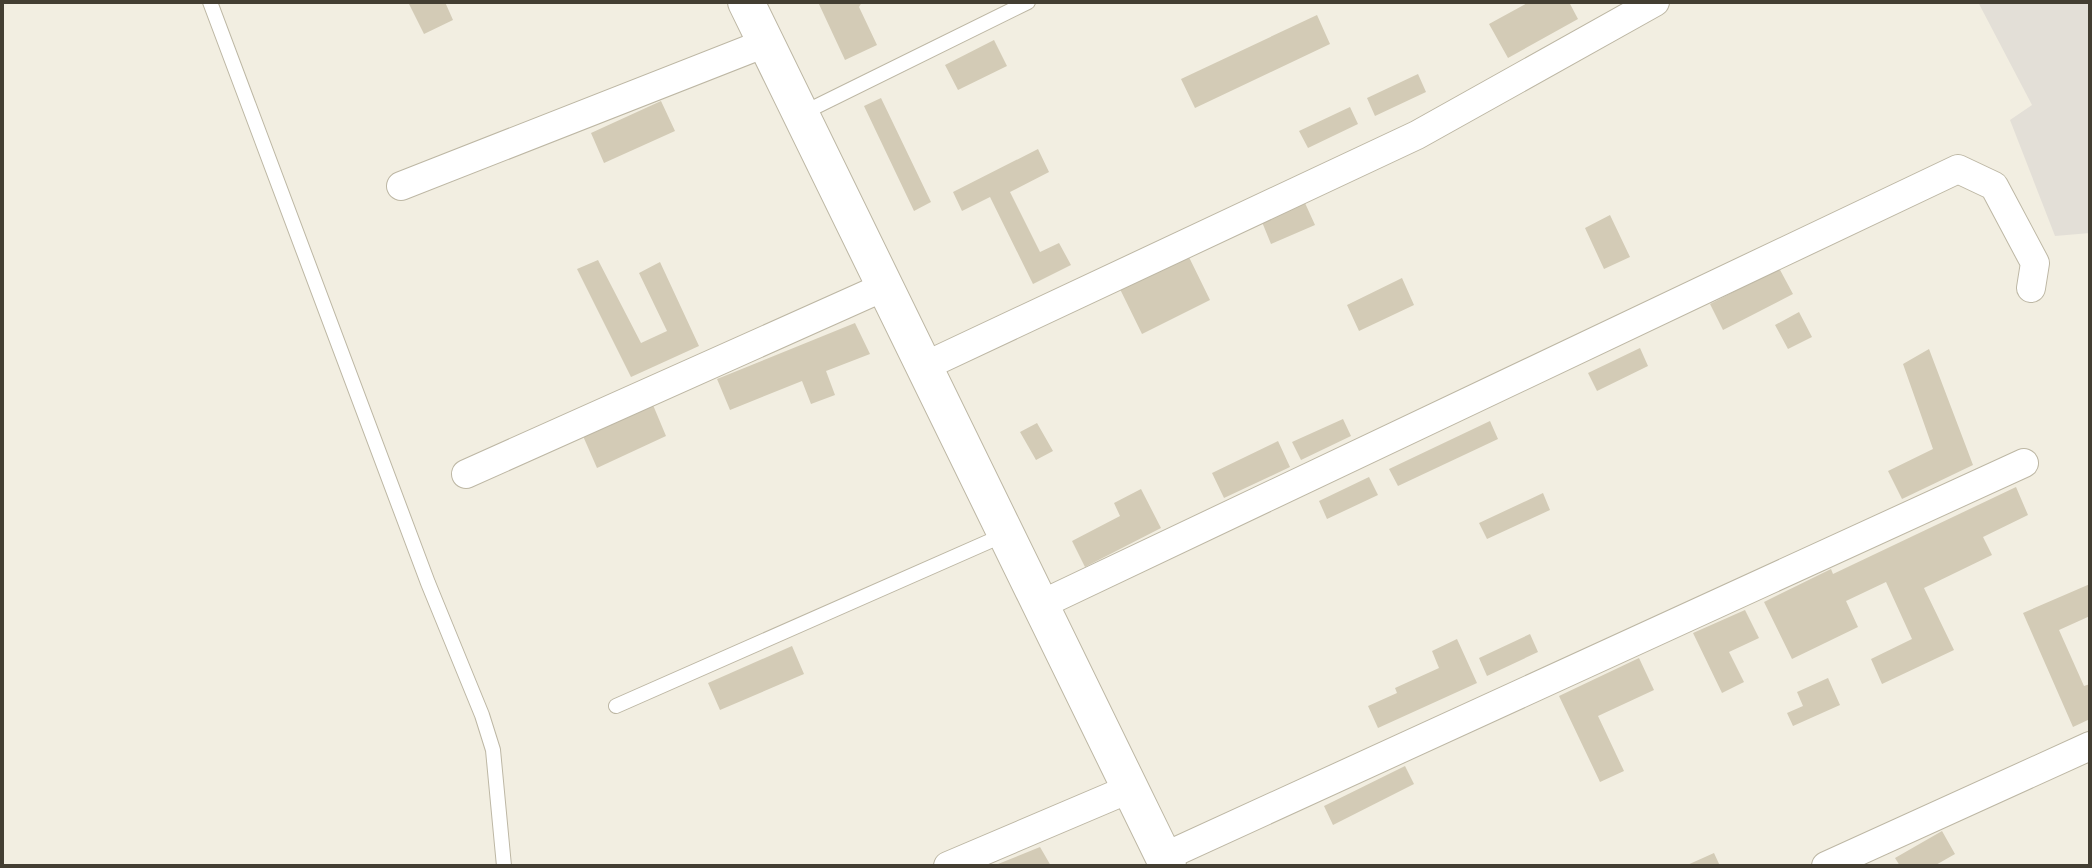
<svg xmlns="http://www.w3.org/2000/svg" width="2092" height="868" viewBox="0 0 2092 868" font-family="'Varela Round',sans-serif">
<style>
.industrial{fill:#e3dfd7}
.building{fill:#d3cbb6}
.lines{fill:none;stroke-linecap:round;stroke-linejoin:round}
.service-casing{stroke:#bdb7a4;stroke-width:16}
.minor-casing{stroke:#bdb7a4;stroke-width:30}
.tertiary-casing{stroke:#bdb7a4;stroke-width:38}
.service{stroke:#fff;stroke-width:14}
.minor{stroke:#fff;stroke-width:28}
.tertiary{stroke:#fff;stroke-width:36}
</style>
<rect width="100%" height="100%" fill="#f2eee1"/>
<path class="industrial" d="M1978 2H2090V233L2055 236 2010 120 2032 105Z"/>
<path class="building" d="M408 2H445L453 20 424 34Z
M818 2H862L859 7 877 45 845 60Z
M1529 2H1569L1578 19 1508 58 1489 24Z
M1317 15 1330 44 1195 108 1181 79Z
M994 40 1007 66 958 90 945 65Z
M1418 74 1426 92 1375 116 1367 98Z
M881 98 931 202 914 211 864 106Z
M661 101 675 131 604 163 591 133Z
M1350 107 1358 124 1308 148 1299 131Z
M1038 149 1049 172 1010 192 1040 252 1059 243 1071 265 1033 284 990 197 962 211 953 192Z
M1305 203 1315 225 1271 244 1262 222Z
M1610 215 1630 257 1604 269 1585 228Z
M1185 249 1210 300 1142 334 1117 283Z
M598 260 641 343 667 331 639 273 660 262 699 346 631 377 577 269Z
M1779 268 1793 294 1723 330 1710 304Z
M1402 278 1414 305 1359 331 1347 305Z
M1799 312 1812 337 1788 349 1775 325Z
M855 323 870 354 826 371 835 395 811 404 802 381 730 410 717 379Z
M1640 348 1648 366 1597 391 1588 373Z
M1929 349 1973 465 1902 499 1888 471 1933 449 1903 364Z
M653 405 666 436 597 468 583 436Z
M1343 419 1351 436 1301 460 1292 442Z
M1490 421 1498 439 1398 486 1389 469Z
M1037 423 1053 451 1036 460 1020 432Z
M1278 441 1290 467 1224 498 1212 473Z
M1369 477 1378 495 1327 519 1319 501Z
M2016 487 2028 515 1983 537 1992 555 1924 588 1954 650 1882 684 1871 659 1912 639 1886 582 1846 601 1858 627 1792 659 1764 602 1831 569 1833 574Z
M1141 489 1161 528 1085 567 1072 541 1120 516 1114 503Z
M1543 493 1550 510 1487 539 1479 523Z
M2090 584V616L2059 630 2084 686 2090 684V719L2073 727 2023 613Z
M1745 610 1759 638 1729 652 1744 682 1722 693 1693 633Z
M1530 634 1538 652 1487 676 1479 658Z
M1457 639 1477 683 1378 728 1368 706 1397 693 1395 688 1439 668 1432 651Z
M792 646 804 674 720 710 708 683Z
M1639 658 1654 690 1598 716 1624 771 1600 782 1559 696Z
M1828 678 1840 705 1793 726 1787 713 1803 706 1797 692Z
M1405 766 1414 784 1333 825 1324 806Z
M1942 831 1955 854 1934 866H1900L1895 858Z
M1040 847 1051 866H993Z
M1714 853 1720 866H1685Z"/>
<g class="lines">
<g class="service-casing">
<path id="service" d="M210 2 428 583 482 715 493 750 504 866
M803 113 1028 2
M616 706 1006 534"/>
</g>
<g class="minor-casing">
<path id="minor" d="M401 186 768 42
M925 366 1417 135 1655 2
M466 474 886 286
M1040 605 1958 169 1994 186 2035 263 2031 288
M1164 857 2024 463
M948 866 1129 789
M1826 866 2090 746"/>
</g>
<g class="tertiary-casing">
<path id="tertiary" d="M746 2 1168 866"/>
</g>
<use href="#service" class="service"/>
<use href="#minor" class="minor"/>
<use href="#tertiary" class="tertiary"/>
</g>
<rect width="2092" height="868" fill="none" stroke="#433e32" stroke-width="8"/>
</svg>
